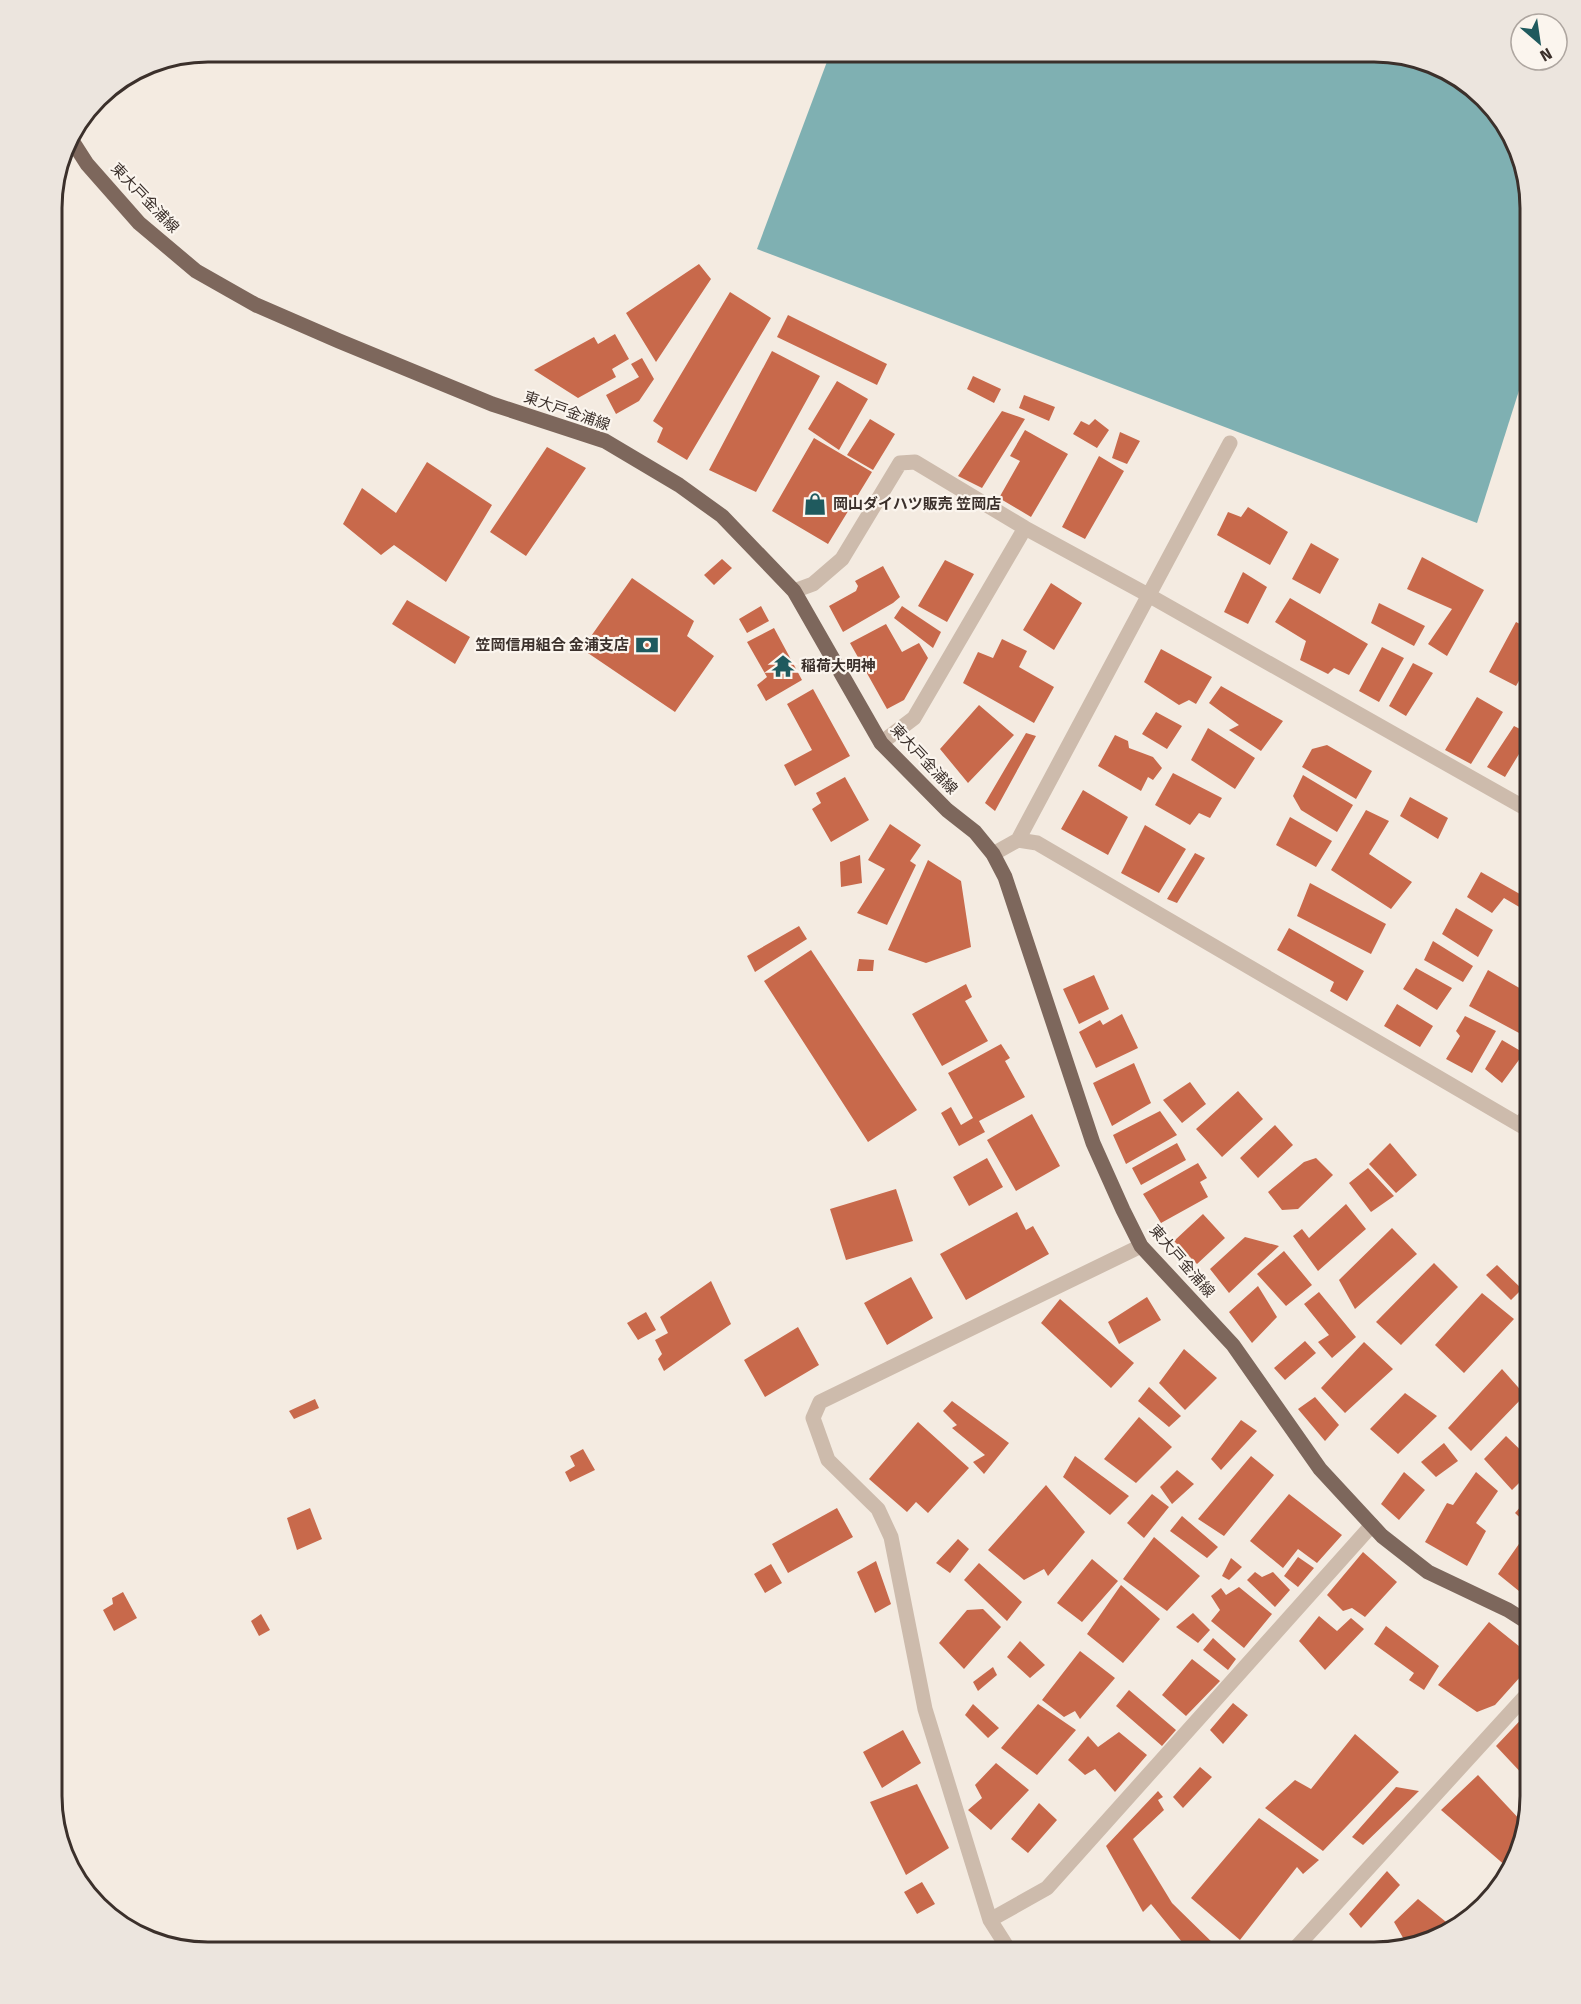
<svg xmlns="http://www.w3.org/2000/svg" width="1581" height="2004" viewBox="0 0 1581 2004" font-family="'Fira Sans','Noto Sans JP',sans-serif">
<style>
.water{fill:#7fb0b2}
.building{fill:#c8694b}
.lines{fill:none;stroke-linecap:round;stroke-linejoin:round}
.minor{stroke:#cdbbac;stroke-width:15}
.major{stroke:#7d675c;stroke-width:15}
.labels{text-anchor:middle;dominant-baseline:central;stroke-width:4.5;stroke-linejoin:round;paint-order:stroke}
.street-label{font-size:15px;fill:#3b302b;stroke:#fbf5ee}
.poi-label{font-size:15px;font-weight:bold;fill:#3b302b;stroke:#fbf5ee;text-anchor:start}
.rim{fill:none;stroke:#3b302b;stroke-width:3}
</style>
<rect width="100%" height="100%" fill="#f4ebe1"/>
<path class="water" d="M831 51H1384L1452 72 1504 121 1530 207V356L1477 523 757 249Z"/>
<path class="building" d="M699 264 711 279 656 362 626 313Z
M730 292 771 318 687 460 657 442 663 428 653 421Z
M788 315 887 364 877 385 777 337Z
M615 334 629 359 612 369 616 377 578 398 534 370 594 337 598 344Z
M772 351 820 376 756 492 709 470Z
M642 358 654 379 639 401 616 414 606 395 639 377 631 364Z
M973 376 1001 389 994 403 967 389Z
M837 381 868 399 839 450 808 429Z
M1024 395 1055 407 1049 421 1019 408Z
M1002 411 1025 419 982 488 958 476Z
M870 419 895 434 873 470 847 455Z
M1095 419 1109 430 1097 448 1073 434 1081 421 1089 425Z
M1025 430 1068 454 1031 517 999 498 1020 461 1010 456Z
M1120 432 1140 441 1127 464 1112 458Z
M814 438 872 472 828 544 772 511Z
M547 447 586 468 526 556 490 532Z
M1099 456 1124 471 1085 539 1062 527Z
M427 462 492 505 446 582 394 545 381 555 343 524 362 488 396 513Z
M1248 507 1288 532 1270 565 1217 535 1228 512 1241 517Z
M1311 543 1339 559 1320 594 1292 579Z
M1422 557 1484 590 1447 656 1428 644 1452 609 1407 589Z
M722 559 732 568 714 585 704 575Z
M945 560 974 574 947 622 918 606Z
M883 566 900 597 893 603 843 632 829 606 856 591 858 586 855 581Z
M1243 572 1267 587 1248 624 1224 612Z
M632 578 694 621 687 636 714 656 675 712 582 649Z
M1051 583 1082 603 1054 650 1023 630Z
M1290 598 1368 644 1349 675 1334 668 1328 674 1300 660 1306 641 1275 622Z
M407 600 470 637 455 664 392 624Z
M1379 603 1425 626 1414 646 1371 623Z
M761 606 769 621 747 633 739 619Z
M902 606 941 632 933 648 894 618Z
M1516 622 1530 629V662L1516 686 1489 672Z
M886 624 902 652 919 643 928 658 904 700 887 709 850 643Z
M774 628 802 680 766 701 757 685 767 677 747 642Z
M1002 639 1027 651 1019 667 1054 687 1034 723 963 683 978 652 993 658Z
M1382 647 1404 658 1379 702 1359 691Z
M1161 649 1212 677 1196 704 1189 700 1179 705 1144 682Z
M1413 663 1433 673 1406 716 1389 706Z
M1221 686 1283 721 1261 751 1229 730 1239 725 1209 703Z
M813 689 850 756 795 786 784 765 812 750 787 704Z
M1477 697 1503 712 1471 764 1445 750Z
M979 705 1014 735 968 783 940 749Z
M1156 712 1182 726 1167 749 1142 734Z
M1514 726 1530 734V736L1505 777 1487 767Z
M1208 728 1255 758 1235 789 1191 760Z
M1026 733 1036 736 995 811 985 803Z
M1115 735 1128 741 1129 748 1153 757 1162 768 1153 780 1148 777 1141 791 1098 766Z
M1327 745 1372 771 1356 799 1302 767 1312 749Z
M1530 772V794L1520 789Z
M1173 773 1222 798 1210 818 1199 813 1190 825 1155 805Z
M1303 775 1353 805 1337 832 1301 810 1293 796Z
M845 777 869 820 831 842 812 809 821 803 816 793Z
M1083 790 1128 817 1108 855 1061 829Z
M1410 797 1448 818 1438 839 1400 816Z
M1366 810 1389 821 1369 854 1412 882 1391 909 1331 870Z
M1290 817 1332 841 1316 867 1276 845Z
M890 824 921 845 910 861 916 865 887 925 857 913 885 869 868 860Z
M1145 825 1186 849 1159 893 1121 873Z
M1195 853 1205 858 1177 903 1167 899Z
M860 855 862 883 841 887 840 862Z
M928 860 961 881 971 947 926 963 888 950Z
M1481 872 1527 898 1521 908 1504 898 1492 913 1467 897Z
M1310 883 1386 924 1371 954 1297 916Z
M1456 908 1493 930 1478 957 1442 934Z
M799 926 807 939 755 972 747 956Z
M1289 928 1364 971 1347 1001 1330 991 1334 982 1277 950Z
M1433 941 1473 966 1463 982 1424 960Z
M811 950 917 1110 868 1142 764 981Z
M859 959 874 960 873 971H857Z
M1416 968 1452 988 1437 1010 1403 989Z
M1488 970 1530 994V1039L1469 1006Z
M1094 975 1109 1009 1079 1024 1063 989Z
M966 984 972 997 965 1001 988 1041 942 1066 912 1014Z
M1397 1004 1433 1026 1420 1047 1384 1026Z
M1122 1014 1138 1048 1096 1068 1079 1032 1100 1020 1103 1025Z
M1465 1016 1496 1031 1472 1073 1446 1059 1460 1036 1456 1031Z
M1502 1040 1524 1053 1502 1083 1485 1069Z
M1001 1044 1010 1058 1005 1061 1025 1097 979 1121 985 1132 959 1146 941 1113 951 1107 961 1125 973 1118 948 1073Z
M1134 1063 1151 1103 1112 1126 1093 1083Z
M1190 1082 1206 1104 1182 1123 1163 1100Z
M1238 1091 1263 1119 1222 1157 1196 1129Z
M1160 1111 1177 1135 1126 1164 1113 1135Z
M1032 1114 1060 1166 1016 1191 987 1140Z
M1275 1125 1293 1145 1258 1178 1240 1158Z
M1177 1143 1186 1160 1141 1185 1132 1168Z
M1390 1143 1417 1175 1396 1193 1369 1164Z
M987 1158 1003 1187 969 1206 953 1177Z
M1316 1158 1333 1175 1298 1209 1282 1210 1268 1192 1304 1162Z
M1198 1163 1207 1178 1200 1182 1208 1197 1161 1223 1143 1194Z
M1368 1168 1394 1196 1371 1212 1349 1183Z
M896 1189 913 1241 846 1260 830 1209Z
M1346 1204 1366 1229 1318 1271 1293 1236 1302 1229 1309 1238Z
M1017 1212 1026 1230 1033 1226 1049 1254 966 1300 940 1254Z
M1203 1214 1225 1238 1197 1264 1174 1241Z
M1392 1228 1417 1254 1355 1309 1339 1280Z
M1245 1237 1279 1246 1229 1293 1210 1269Z
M1284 1251 1312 1285 1286 1306 1257 1274Z
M1434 1263 1458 1287 1401 1345 1376 1322Z
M1497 1265 1522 1289 1511 1300 1486 1275Z
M911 1277 933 1318 887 1345 864 1303Z
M711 1281 731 1324 664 1371 658 1359 662 1354 655 1340 668 1333 660 1317Z
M1258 1286 1277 1317 1252 1343 1229 1312Z
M1319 1292 1356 1337 1332 1358 1318 1342 1329 1335 1304 1304Z
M1482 1293 1514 1319 1464 1373 1435 1345Z
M1147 1297 1161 1320 1119 1344 1108 1322Z
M1060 1299 1134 1363 1111 1388 1041 1323Z
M646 1312 656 1330 638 1340 627 1323Z
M798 1327 819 1365 765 1397 744 1360Z
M1305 1341 1316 1353 1285 1380 1274 1368Z
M1364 1342 1393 1369 1345 1413 1321 1388Z
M1184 1349 1217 1378 1185 1410 1159 1383Z
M1530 1354V1371L1522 1363Z
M1502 1369 1525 1395 1471 1451 1448 1428Z
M1149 1387 1181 1416 1169 1427 1138 1401Z
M1405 1393 1437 1416 1398 1454 1370 1429Z
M1315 1397 1339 1425 1325 1441 1298 1409Z
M315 1399 319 1408 294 1419 289 1411Z
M952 1401 1009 1443 984 1474 973 1462 985 1455 952 1428 957 1425 943 1411Z
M1139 1417 1172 1447 1136 1483 1104 1459Z
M1530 1419V1444L1529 1445 1519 1433Z
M1241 1420 1257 1431 1221 1470 1211 1459Z
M918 1422 969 1468 928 1513 916 1502 907 1512 869 1479Z
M1506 1436 1530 1459V1472L1512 1490 1484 1459Z
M1444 1443 1458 1461 1436 1477 1421 1462Z
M583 1449 595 1470 570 1482 565 1472 575 1466 570 1456Z
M1075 1456 1129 1496 1110 1515 1063 1477Z
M1251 1456 1274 1475 1224 1536 1198 1519Z
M1177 1470 1194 1484 1172 1504 1160 1487Z
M1404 1472 1425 1490 1399 1520 1381 1504Z
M1476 1472 1498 1491 1476 1523 1486 1531 1467 1566 1425 1542 1447 1503 1453 1505Z
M1046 1485 1085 1532 1048 1576 1044 1569 1024 1580 988 1550Z
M1152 1494 1169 1507 1144 1538 1127 1523Z
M1289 1494 1342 1535 1317 1563 1298 1549 1283 1568 1250 1541Z
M1530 1496V1527L1515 1513Z
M310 1508 322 1539 297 1550 287 1518Z
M837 1508 853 1537 788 1573 772 1544Z
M1182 1516 1218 1547 1207 1558 1170 1531Z
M1154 1537 1200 1576 1167 1611 1123 1579Z
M958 1539 969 1549 950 1573 936 1563Z
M1521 1541 1530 1548V1600L1498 1574Z
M1363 1552 1397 1582 1365 1617 1352 1608 1343 1611 1327 1595Z
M1298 1557 1314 1568 1298 1587 1284 1576Z
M1231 1558 1242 1567 1229 1580 1222 1576Z
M1092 1559 1118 1581 1082 1622 1057 1603Z
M876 1561 891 1604 875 1613 857 1572Z
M979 1563 1022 1602 1007 1621 964 1580Z
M771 1564 782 1583 765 1593 754 1574Z
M1255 1572 1262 1577 1273 1572 1290 1590 1275 1607 1247 1580Z
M1121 1585 1160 1619 1123 1663 1087 1634Z
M1239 1587 1272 1614 1244 1648 1211 1621 1220 1610 1211 1596 1221 1588 1226 1595Z
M123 1592 137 1618 114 1631 103 1610 113 1604 112 1598Z
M983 1609 1001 1627 964 1669 939 1643 967 1610Z
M1193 1613 1210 1630 1198 1643 1176 1627Z
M261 1614 270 1630 259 1636 251 1621Z
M1319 1616 1337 1631 1351 1618 1364 1629 1325 1670 1299 1641Z
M1489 1622 1530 1655V1666L1495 1705 1477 1712 1438 1685Z
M1386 1626 1439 1666 1424 1690 1409 1680 1414 1673 1374 1644Z
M1213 1638 1236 1659 1228 1670 1203 1650Z
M1020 1641 1045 1665 1030 1678 1007 1657Z
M1080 1651 1115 1678 1080 1719 1075 1711 1064 1717 1042 1700Z
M1192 1659 1220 1681 1186 1716 1162 1695Z
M993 1667 997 1675 978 1691 973 1682Z
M1129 1690 1176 1730 1162 1746 1116 1706Z
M1233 1703 1248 1715 1223 1744 1210 1730Z
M973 1704 999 1728 988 1738 965 1715Z
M1038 1704 1076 1730 1037 1775 1001 1748Z
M1530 1710V1774L1526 1778 1496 1746Z
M903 1730 921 1763 882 1788 863 1752Z
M1119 1732 1147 1755 1115 1792 1095 1769 1085 1775 1068 1760 1088 1736 1098 1747Z
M1355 1734 1399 1772 1323 1851 1265 1808 1295 1780 1311 1789Z
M996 1763 1029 1790 991 1830 968 1810 982 1798 975 1785Z
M1200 1767 1212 1777 1183 1808 1173 1797Z
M1478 1775 1523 1823 1518 1841 1516 1842 1517 1844 1513 1862 1507 1867 1441 1810Z
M917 1784 949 1848 906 1875 870 1802Z
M1396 1787 1419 1791 1363 1845 1352 1837Z
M1158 1791 1163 1797 1158 1800 1164 1810 1133 1839 1172 1903 1219 1949 1214 1953H1191L1151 1904 1143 1912 1106 1846Z
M1039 1803 1057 1820 1028 1853 1011 1839Z
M1259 1818 1319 1860 1303 1874 1297 1867 1240 1940 1191 1898Z
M1387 1871 1400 1885 1361 1928 1349 1914Z
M922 1882 935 1904 917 1914 904 1892Z
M1418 1899 1451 1926 1445 1931 1406 1943 1394 1922Z"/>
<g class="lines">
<path class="minor" d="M794 591 813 584 842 559 900 463 915 462 1025 528 1150 596 1530 811
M881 743 914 718 1025 528
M1018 840 1230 443
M993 854 1018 840 1037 843 1530 1131
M1521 1125 1530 1109
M990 1920 1047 1888 1372 1525
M1011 1953 990 1920 925 1709 891 1537 878 1509 828 1460 813 1418 820 1402 1141 1246
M1291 1953 1530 1691"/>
<path class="major" d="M69 136 87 164 139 223 196 271 256 305 339 341 492 404 605 441 679 485 722 516 794 591 881 743 947 810 975 832 993 854 1005 877 1093 1143 1123 1210 1141 1246 1233 1345 1320 1469 1382 1536 1428 1572 1508 1610 1530 1624"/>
</g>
<defs>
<g id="shop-bare" transform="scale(1.8)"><path d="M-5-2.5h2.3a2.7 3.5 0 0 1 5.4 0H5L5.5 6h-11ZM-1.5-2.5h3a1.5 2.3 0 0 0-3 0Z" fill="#1f5a5e" stroke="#fbf5ee" stroke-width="2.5" paint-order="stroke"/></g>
<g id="bank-bare" transform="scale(1.8)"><path d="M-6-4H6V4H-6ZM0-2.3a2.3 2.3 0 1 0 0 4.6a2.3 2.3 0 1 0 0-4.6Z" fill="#1f5a5e" stroke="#fbf5ee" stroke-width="2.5" paint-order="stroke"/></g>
<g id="temple-bare" transform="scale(1.8)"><path d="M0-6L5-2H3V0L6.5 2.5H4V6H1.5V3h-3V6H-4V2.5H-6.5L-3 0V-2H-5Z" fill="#1f5a5e" stroke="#fbf5ee" stroke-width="2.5" paint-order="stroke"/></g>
</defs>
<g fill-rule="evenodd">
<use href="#shop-bare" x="815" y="504"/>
<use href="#bank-bare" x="647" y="645"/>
<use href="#temple-bare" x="783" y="666"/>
</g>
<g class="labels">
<g class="street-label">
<text transform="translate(145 198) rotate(46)">東大戸金浦線</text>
<text transform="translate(567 411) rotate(19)">東大戸金浦線</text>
<text transform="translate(924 759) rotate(47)">東大戸金浦線</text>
<text transform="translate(1182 1261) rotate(49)">東大戸金浦線</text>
</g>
<g class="poi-label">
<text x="833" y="504">岡山ダイハツ販売 笠岡店</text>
<text x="629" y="645" text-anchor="end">笠岡信用組合 金浦支店</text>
<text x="801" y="666">稲荷大明神</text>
</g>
</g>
<path d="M0 0H1581V2004H0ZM208 62H1374A146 146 0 0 1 1520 208V1796A146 146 0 0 1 1374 1942H208A146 146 0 0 1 62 1796V208A146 146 0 0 1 208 62Z" fill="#ece5de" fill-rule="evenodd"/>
<path class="rim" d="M208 62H1374A146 146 0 0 1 1520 208V1796A146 146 0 0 1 1374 1942H208A146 146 0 0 1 62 1796V208A146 146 0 0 1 208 62Z"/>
<g transform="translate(1539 42) rotate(151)"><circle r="28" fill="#fbf5ee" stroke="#aea6a0" stroke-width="1.5"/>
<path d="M0-4.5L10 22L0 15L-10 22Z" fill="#1f5a5e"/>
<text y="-9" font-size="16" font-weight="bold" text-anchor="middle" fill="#3b302b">N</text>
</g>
</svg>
